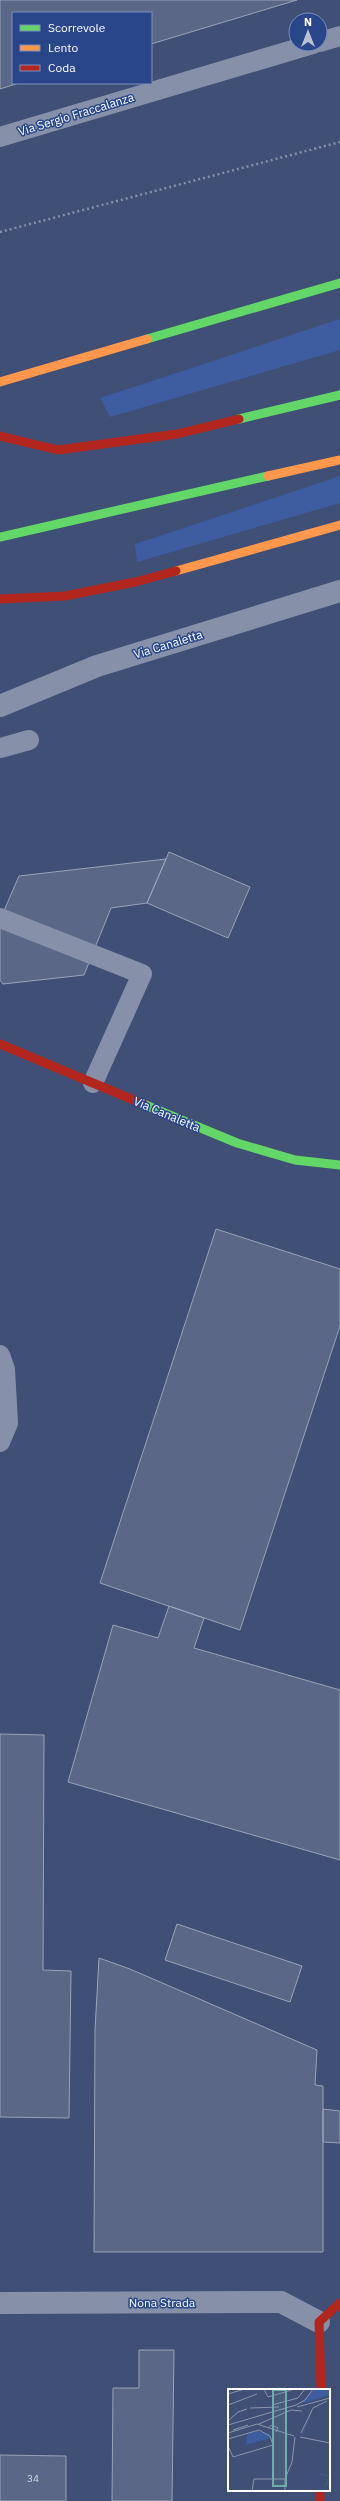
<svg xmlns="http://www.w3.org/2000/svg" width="340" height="2501" viewBox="0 0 340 2501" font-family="'IBM Plex Sans',sans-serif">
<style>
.green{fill:#3e5da0}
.building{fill:#5a6786;stroke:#9aa3b8}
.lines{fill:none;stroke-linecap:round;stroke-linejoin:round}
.path{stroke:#8690a9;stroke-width:2.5;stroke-dasharray:2 3;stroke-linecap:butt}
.lane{stroke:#8690a9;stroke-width:20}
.street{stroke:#8690a9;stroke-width:22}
.fast{stroke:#63d668;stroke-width:9}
.slow{stroke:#ff974d;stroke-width:9}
.jam{stroke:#b3261e;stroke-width:9}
.labels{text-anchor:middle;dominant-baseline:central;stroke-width:3;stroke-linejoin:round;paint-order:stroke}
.number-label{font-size:10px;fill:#d6d9e1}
.street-label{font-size:12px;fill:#fff;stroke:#29468b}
.inset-river{fill:none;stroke:#435686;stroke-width:2}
.inset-road{fill:none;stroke:#8c95ac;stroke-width:1}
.view{fill:#6fada8;fill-opacity:0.15;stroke:#6fada8;stroke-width:2}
.inset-edge{fill:none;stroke:#fff;stroke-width:2}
</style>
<rect width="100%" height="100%" fill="#3f4f75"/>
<path class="green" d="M340 319V350L110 417 100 398Z
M340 476V503L137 562 135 544Z"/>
<path class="building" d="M0 0H297L151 44V13H13V83H19L0 89Z
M169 852 250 887 228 938 147 903Z
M166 859 147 903 111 908 84 975 3 984 0 980V920L19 876Z
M216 1229 340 1269V1326L240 1630 100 1583Z
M169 1606 204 1618 194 1648 340 1690V1860L68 1782 113 1625 158 1638Z
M0 1734 44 1735 43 1970 71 1971 69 2118 0 2117Z
M177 1924 302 1966 290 2002 165 1960Z
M99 1958 130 1969 317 2050 315 2085 323 2086V2252H94L95 2030Z
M323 2109 340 2111V2143L323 2142Z
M139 2350H174L172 2501H112L113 2388H139Z
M0 2455 66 2456V2501H0Z"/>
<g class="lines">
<path class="path" d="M0 232 340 142"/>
<path class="lane" d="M320 42 340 36
M0 137 313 44
M0 748 29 740
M0 918 142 974 93 1083
M0 1355 5 1369 8 1423 0 1442"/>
<path class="street" d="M0 706 97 666 340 591
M0 2303 281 2302 319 2322"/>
<path class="fast" d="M147 339 340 283
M239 419 340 395
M0 537 268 476
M143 1104 237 1143 295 1160 340 1165"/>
<path class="slow" d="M0 382 147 339
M268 476 340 460
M176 571 340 525"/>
<path class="jam" d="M0 436 58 450 177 434 239 419
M0 599 65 596 135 582 176 571
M0 1044 143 1104
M321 2390 319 2322 340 2303
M320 2490V2501"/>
</g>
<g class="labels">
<g class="number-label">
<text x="33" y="2478">34</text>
</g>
<g class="street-label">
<text transform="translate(76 114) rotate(-17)">Via Sergio Fraccalanza</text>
<text transform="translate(168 644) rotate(-17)">Via Canaletta</text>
<text transform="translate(167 1114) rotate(23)">Via Canaletta</text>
<text x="162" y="2302">Nona Strada</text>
</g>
</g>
<g transform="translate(228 2389)">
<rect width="102" height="102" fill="#3f4f75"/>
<path d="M86 0H102V6L72 15ZM29 42 40 45 42 49 18 56 19 45Z" fill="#3e5da0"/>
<path class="inset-river" d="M74 47 82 28M91 85 102 87 97 98"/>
<path class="inset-road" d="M36 0 40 8 67 0M0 5 17 0M0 16 29 5M44 16 70 9 77 0M69 18 102 9M22 19 51 18M0 32 10 23 19 20M31 35 63 21 74 22M0 36 68 16 77 11 85 0M40 39 44 36 50 39 48 43M5 41 20 36M0 44 29 35 66 47M73 44 85 19 99 12M72 48 102 54M0 50 31 41 42 47 45 56 5 68 0 57M24 102 26 90H57M57 102V90L64 73 67 48"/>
<path class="view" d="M45 1H58V97H45Z"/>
<rect width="102" height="102" class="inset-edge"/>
</g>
<rect x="12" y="12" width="140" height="72" fill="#29468b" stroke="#7f90b9"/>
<rect x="20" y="25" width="20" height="6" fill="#63d668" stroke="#7f90b9"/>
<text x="48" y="32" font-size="12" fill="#ffffff">Scorrevole</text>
<rect x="20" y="45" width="20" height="6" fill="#ff974d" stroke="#7f90b9"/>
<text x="48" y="52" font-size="12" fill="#ffffff">Lento</text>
<rect x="20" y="65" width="20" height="6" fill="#b3261e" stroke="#7f90b9"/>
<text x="48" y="72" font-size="12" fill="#ffffff">Coda</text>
<g transform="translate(308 32)"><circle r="19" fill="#29468b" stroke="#7f90b9"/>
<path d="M0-3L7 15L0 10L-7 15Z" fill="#bcc1cf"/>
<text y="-6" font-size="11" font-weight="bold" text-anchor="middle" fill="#ffffff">N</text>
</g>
</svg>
